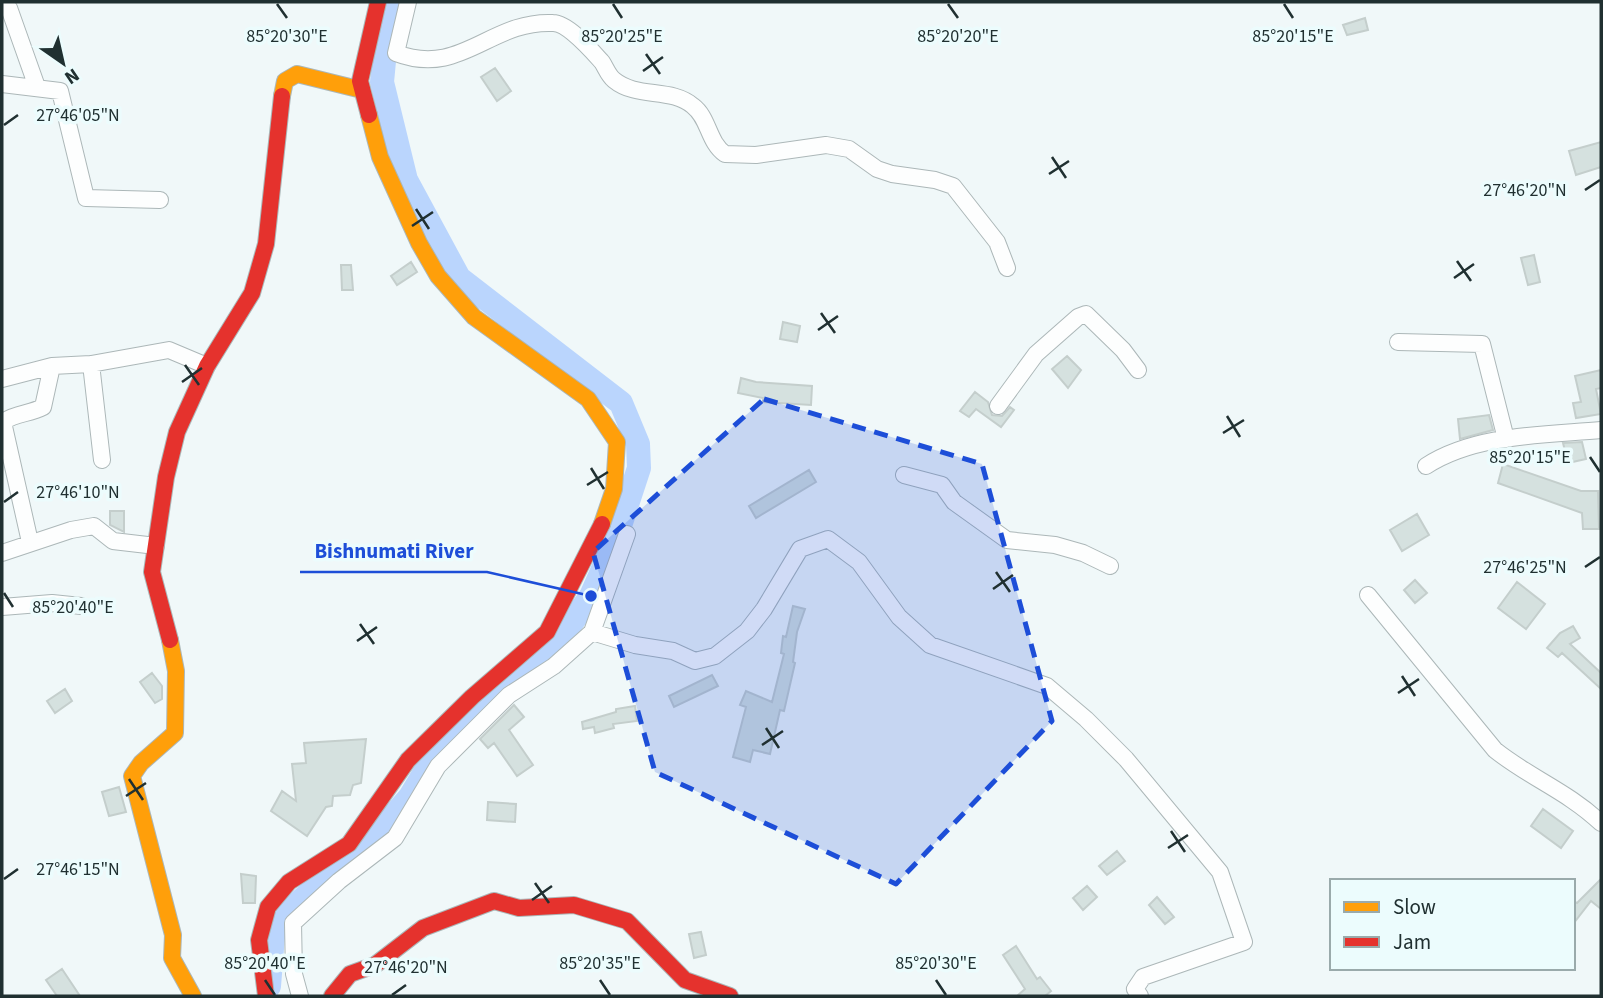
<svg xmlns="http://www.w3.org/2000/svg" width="1603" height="998" viewBox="0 0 1603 998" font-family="'Source Sans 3',sans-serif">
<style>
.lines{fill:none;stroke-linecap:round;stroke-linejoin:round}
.river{stroke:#bad5fd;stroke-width:24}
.building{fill:#d5e1df;stroke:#c4cecc;stroke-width:2}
.street-casing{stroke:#acb7b8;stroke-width:18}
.slow-casing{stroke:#acb7b8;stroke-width:18}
.jam-casing{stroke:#acb7b8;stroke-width:18}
.street{stroke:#fdfefe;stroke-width:16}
.slow{stroke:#ff9f0a;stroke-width:16}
.jam{stroke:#e5322d;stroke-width:16}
.marked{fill:#1d4ed8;fill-opacity:0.2;stroke:#1d4ed8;stroke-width:5;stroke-dasharray:14 9;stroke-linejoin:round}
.ticks{fill:none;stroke:#203031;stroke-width:2.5}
.ticks-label{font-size:18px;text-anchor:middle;fill:#203031;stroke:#ecfcfd;stroke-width:7;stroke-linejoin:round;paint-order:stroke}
.leader{fill:none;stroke:#1d4ed8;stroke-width:2.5}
.callout-dot{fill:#1d4ed8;stroke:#ecfcfd;stroke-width:2.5}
.callout-label{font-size:21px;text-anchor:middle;font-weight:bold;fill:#1d4ed8;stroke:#ecfcfd;stroke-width:7;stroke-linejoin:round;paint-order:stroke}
</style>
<rect width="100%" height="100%" fill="#f0f8f9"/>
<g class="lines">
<path class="river" d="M269 986 273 936 288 912 382 829 410 797 443 742 506 680 565 632 591 596 614 544 639 468 638 444 621 403 459 278 406 180 382 82 387 29 398 2"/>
</g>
<path class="building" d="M1365 18 1368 30 1347 35 1343 25Z
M495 68 511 91 497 101 481 77Z
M1601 142V167L1576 175 1569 151Z
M1534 255 1540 282 1528 285 1521 258Z
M411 262 417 272 397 285 391 276Z
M341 265H351L353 290H342Z
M783 322 800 326 797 342 780 339Z
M1067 356 1081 370 1068 388 1052 369Z
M1601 370V388L1596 389 1601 414 1576 418 1573 403 1581 402 1575 376Z
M741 378 756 382 812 386 811 405 763 402V398L738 393Z
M975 392 988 402 992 415 1002 416 1010 407 1014 410 1001 427 976 409 969 417 960 411Z
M1489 415 1493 430 1460 439 1458 419Z
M1582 442 1586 459 1568 463 1563 443Z
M1503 464 1581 491H1598L1599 529H1583L1582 513 1498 483Z
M809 470 816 482 756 518 749 506Z
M110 511H124V532L110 525Z
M1417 514 1429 535 1402 551 1390 530Z
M1415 580 1427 593 1415 603 1404 590Z
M1517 582 1545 604 1526 629 1498 608Z
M793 606 805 609 797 632 793 662 795 663 784 711 780 710 770 754 753 750 750 762 733 757 746 707 740 705 746 691 772 702 784 654 781 653 783 636 786 637Z
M1573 626 1580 638 1570 644 1601 673V689L1562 653 1558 657 1547 648 1560 633Z
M152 673 162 686V699L155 703 140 682Z
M712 675 718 686 674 707 669 696Z
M65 689 72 701 55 713 47 701Z
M514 705 524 717 509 730 533 765 517 776 494 743 488 748 480 739Z
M635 706 637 721 613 724 614 728 595 733 594 727 583 729 582 722 616 712V709Z
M366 739 361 783 353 785 350 795 333 796 332 806 326 807 307 836 271 811 282 791 296 801 292 764 306 763 304 743Z
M119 787 126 812 109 816 102 792Z
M488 802 516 804 515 822 487 820Z
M1543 809 1573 831 1561 848 1531 826Z
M1117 851 1125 861 1107 875 1099 866Z
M241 874 256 876 255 903H243Z
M1601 879V909L1591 901 1573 924V901L1577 903Z
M1087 886 1097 897 1083 910 1073 898Z
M1157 897 1174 917 1165 924 1149 905Z
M701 932 706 955 694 958 689 934Z
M1016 946 1037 979 1040 977 1051 991 1045 996H1017L1025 989 1003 955Z
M62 969 80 996H57L46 980Z"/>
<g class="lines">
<g class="street-casing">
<path id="street" d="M408 2 396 53C461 78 490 20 553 23 568 23 592 51 602 62 606 68 608 75 614 80 637 99 671 87 693 106 709 118 708 142 725 154L756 155 826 145 849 149 877 169 892 174 935 180 953 186 997 242 1007 268
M9 8 37 87
M2 84 60 91 86 198 160 200
M1398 342 1482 344 1506 439
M91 364 102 460
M2 379 52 366 91 364 169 350 207 366
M998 406 1036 354 1078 317 1086 314 1123 350 1138 370
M1426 466C1475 434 1545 435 1601 430
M904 475 942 485 954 502 1007 540 1055 545 1083 553 1110 566
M30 542 3 422C15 413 30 414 43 407L52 366
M2 553 71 530 94 526 113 541 156 546
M1368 595 1495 750C1530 778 1567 791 1601 823
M2 607 52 603 81 606
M592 632 635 645 673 651 695 661 715 656 747 631 764 609 800 549 828 539 859 562 899 617 930 645 1047 686 1086 719 1126 759 1220 872 1244 942 1143 977 1135 989 1140 996
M300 996 294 974 293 923 339 881 395 838 438 766 509 695 554 666 592 632 627 534"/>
</g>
<g class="slow-casing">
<path id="slow" d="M282 96 285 81 297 74 362 90
M369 115 380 157 419 243 438 276 474 317 588 399 617 442 614 489 602 524
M170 640 176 671 175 733 141 763 132 776 173 935 172 958 193 996"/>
</g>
<g class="jam-casing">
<path id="jam" d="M369 115 360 81 378 2
M170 640 152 572 166 477 177 432 207 366 252 293 266 244 282 96
M266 996 259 940 268 907 289 882 349 844 408 760 472 697 547 632 602 524
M332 996 350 974 375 965 423 928 494 901 519 908 574 905 627 921 685 980 730 996"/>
</g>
<use href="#street" class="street"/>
<use href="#slow" class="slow"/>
<use href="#jam" class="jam"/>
</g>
<path class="marked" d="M764 399 982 464 1052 721 896 884 655 772 593 552Z"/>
<path class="ticks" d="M277 4 287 18M613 4 622 18M948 4 958 18M1284 4 1293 18M646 54 660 74M643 71 663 57M4 125 18 115M1052 157 1066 178M1049 174 1069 161M1585 190 1600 180M416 209 429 229M412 226 433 212M1457 261 1471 281M1454 278 1474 264M821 313 835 333M818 330 838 316M185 365 199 385M182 382 202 368M1227 416 1240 437M1223 433 1244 420M1590 457 1600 472M591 468 604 489M587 485 608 472M4 502 18 492M1585 567 1600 557M996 572 1010 592M993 589 1013 575M4 593 13 607M360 624 374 644M357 641 377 627M1402 676 1415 696M1398 693 1419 679M766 728 779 748M762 745 783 731M129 779 143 800M126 796 146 783M1171 831 1185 852M1168 848 1188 835M4 879 18 869M535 883 549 903M532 900 552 886M265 980 275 995M600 980 610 995M936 980 946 995M392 995 406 985"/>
<g class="ticks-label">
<text x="622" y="42">85°20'25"E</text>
<text x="958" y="42">85°20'20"E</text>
<text x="1293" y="42">85°20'15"E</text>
<text x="287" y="42">85°20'30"E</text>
<text x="78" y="121">27°46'05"N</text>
<text x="1525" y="196">27°46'20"N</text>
<text x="1530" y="463">85°20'15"E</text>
<text x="78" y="498">27°46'10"N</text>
<text x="1525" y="573">27°46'25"N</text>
<text x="73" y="613">85°20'40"E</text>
<text x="78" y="875">27°46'15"N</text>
<text x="265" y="969">85°20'40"E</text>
<text x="600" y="969">85°20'35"E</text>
<text x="936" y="969">85°20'30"E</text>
<text x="406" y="973">27°46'20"N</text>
</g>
<path class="leader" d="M591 596L487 572H300"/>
<circle class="callout-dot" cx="591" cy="596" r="7"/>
<g class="callout-label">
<text x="394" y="558">Bishnumati River</text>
</g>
<rect width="1603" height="998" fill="none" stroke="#203031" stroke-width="7"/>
<rect x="1330" y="879" width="245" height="91" fill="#ecfcfd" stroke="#9aaaab" stroke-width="2"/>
<rect x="1344" y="902" width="35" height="10" fill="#ff9f0a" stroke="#9aaaab" stroke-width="2"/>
<text x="1393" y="914" font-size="21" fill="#203031">Slow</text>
<rect x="1344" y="937" width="35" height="10" fill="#e5322d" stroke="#9aaaab" stroke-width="2"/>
<text x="1393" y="949" font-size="21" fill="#203031">Jam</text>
<g transform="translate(63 63) rotate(146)" stroke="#ecfcfd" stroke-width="5" paint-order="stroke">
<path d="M0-5L12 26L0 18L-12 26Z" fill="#203031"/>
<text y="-10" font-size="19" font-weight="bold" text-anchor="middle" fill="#203031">N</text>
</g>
</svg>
